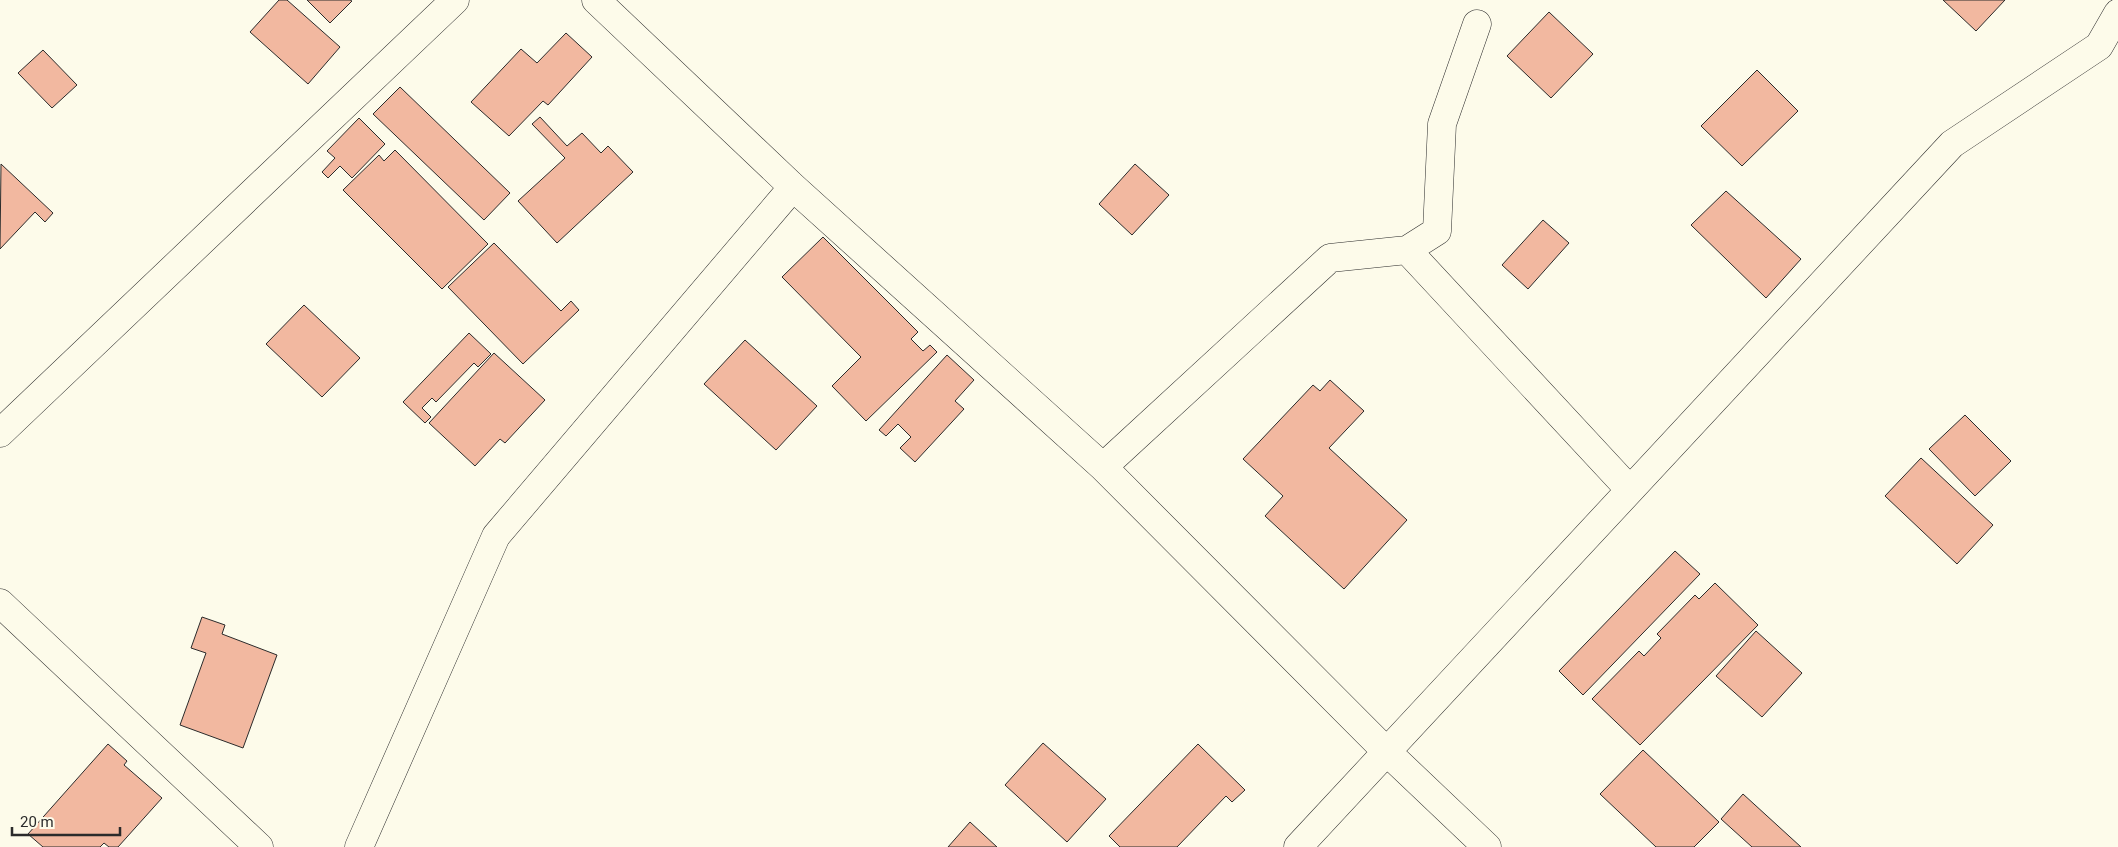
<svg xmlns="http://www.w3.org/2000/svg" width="2118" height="847" viewBox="0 0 2118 847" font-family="Roboto,sans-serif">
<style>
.building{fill:#f2b8a0;stroke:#2b2b2b}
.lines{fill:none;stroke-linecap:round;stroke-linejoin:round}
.minor-casing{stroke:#2b2b2b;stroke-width:29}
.minor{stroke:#fdfbea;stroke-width:28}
</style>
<rect width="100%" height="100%" fill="#fdfbea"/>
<path class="building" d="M279 0H287L340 47 308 84 250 32Z
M307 0H350L352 1 330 23Z
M1943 0H2005L1976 31Z
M1549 12 1593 54 1551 98 1507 56Z
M566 33 592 57 548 105 543 101 509 136 471 102 521 49 537 63Z
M43 50 77 85 52 108 18 73Z
M1757 70 1798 111 1742 166 1701 126Z
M400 87 510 193 484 220 373 114Z
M540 117 567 146 582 133 601 153 608 146 633 172 557 243 518 201 565 158 532 124Z
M359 118 385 144 352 178 340 166 328 178 322 172 335 158 327 151Z
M395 150 488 244 442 289 343 190 379 155 384 161Z
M1 164 53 213 45 222 35 212 0 249Z
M1135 164 1169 195 1132 235 1099 204Z
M1726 191 1801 259 1766 298 1691 225Z
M1543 220 1569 243 1528 289 1502 265Z
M823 237 918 332 911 339 923 351 930 345 937 352 866 421 832 386 861 357 782 277Z
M494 243 561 311 571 301 579 310 523 364 448 287Z
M304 305 360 358 322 397 266 344Z
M469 333 491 354 478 367 474 363 436 402 432 398 422 408 431 417 425 423 403 402Z
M745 340 817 406 776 450 704 384Z
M494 353 545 400 505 443 500 439 475 466 429 423Z
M947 355 974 380 955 401 964 409 915 462 900 448 911 437 898 424 886 436 879 430Z
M1330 380 1364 411 1329 448 1407 520 1344 589 1265 516 1283 496 1243 459 1313 385 1320 391Z
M1965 415 2011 461 1975 496 1929 449Z
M1921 458 1993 525 1957 564 1885 496Z
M1675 551 1700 574 1583 695 1559 671Z
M1715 583 1758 625 1640 745 1592 699 1639 651 1644 656 1661 638 1657 634 1695 595 1699 599Z
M202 617 225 625 222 634 277 655 243 748 180 725 206 653 191 648Z
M1756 631 1802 673 1762 717 1716 676Z
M1043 743 1106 799 1067 842 1005 785Z
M108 744 127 761 124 765 162 798 118 847H109L104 843 100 847H43L28 834Z
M1198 744 1245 790 1232 802 1226 796 1177 847H1120L1109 836Z
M1643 750 1719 822 1694 847H1656L1600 794Z
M1743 794 1801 847H1752L1721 819Z
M970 822 997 847H948Z"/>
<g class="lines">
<g class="minor-casing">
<path id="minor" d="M596 0 793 187 1103 467 1386 751 1487 847
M1407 250 1630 490
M0 433 455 0
M1103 467 1330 258 1407 250 1437 231 1442 124 1477 24
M0 603 259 847
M359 847 496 536 793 187
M1298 847 1952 144 2099 46 2118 13"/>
</g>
<use href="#minor" class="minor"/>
</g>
<path d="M12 827v8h108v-8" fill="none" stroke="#2b2b2b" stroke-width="2.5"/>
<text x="20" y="827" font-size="15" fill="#2b2b2b" stroke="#fdfbea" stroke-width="4" paint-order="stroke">20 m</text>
</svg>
